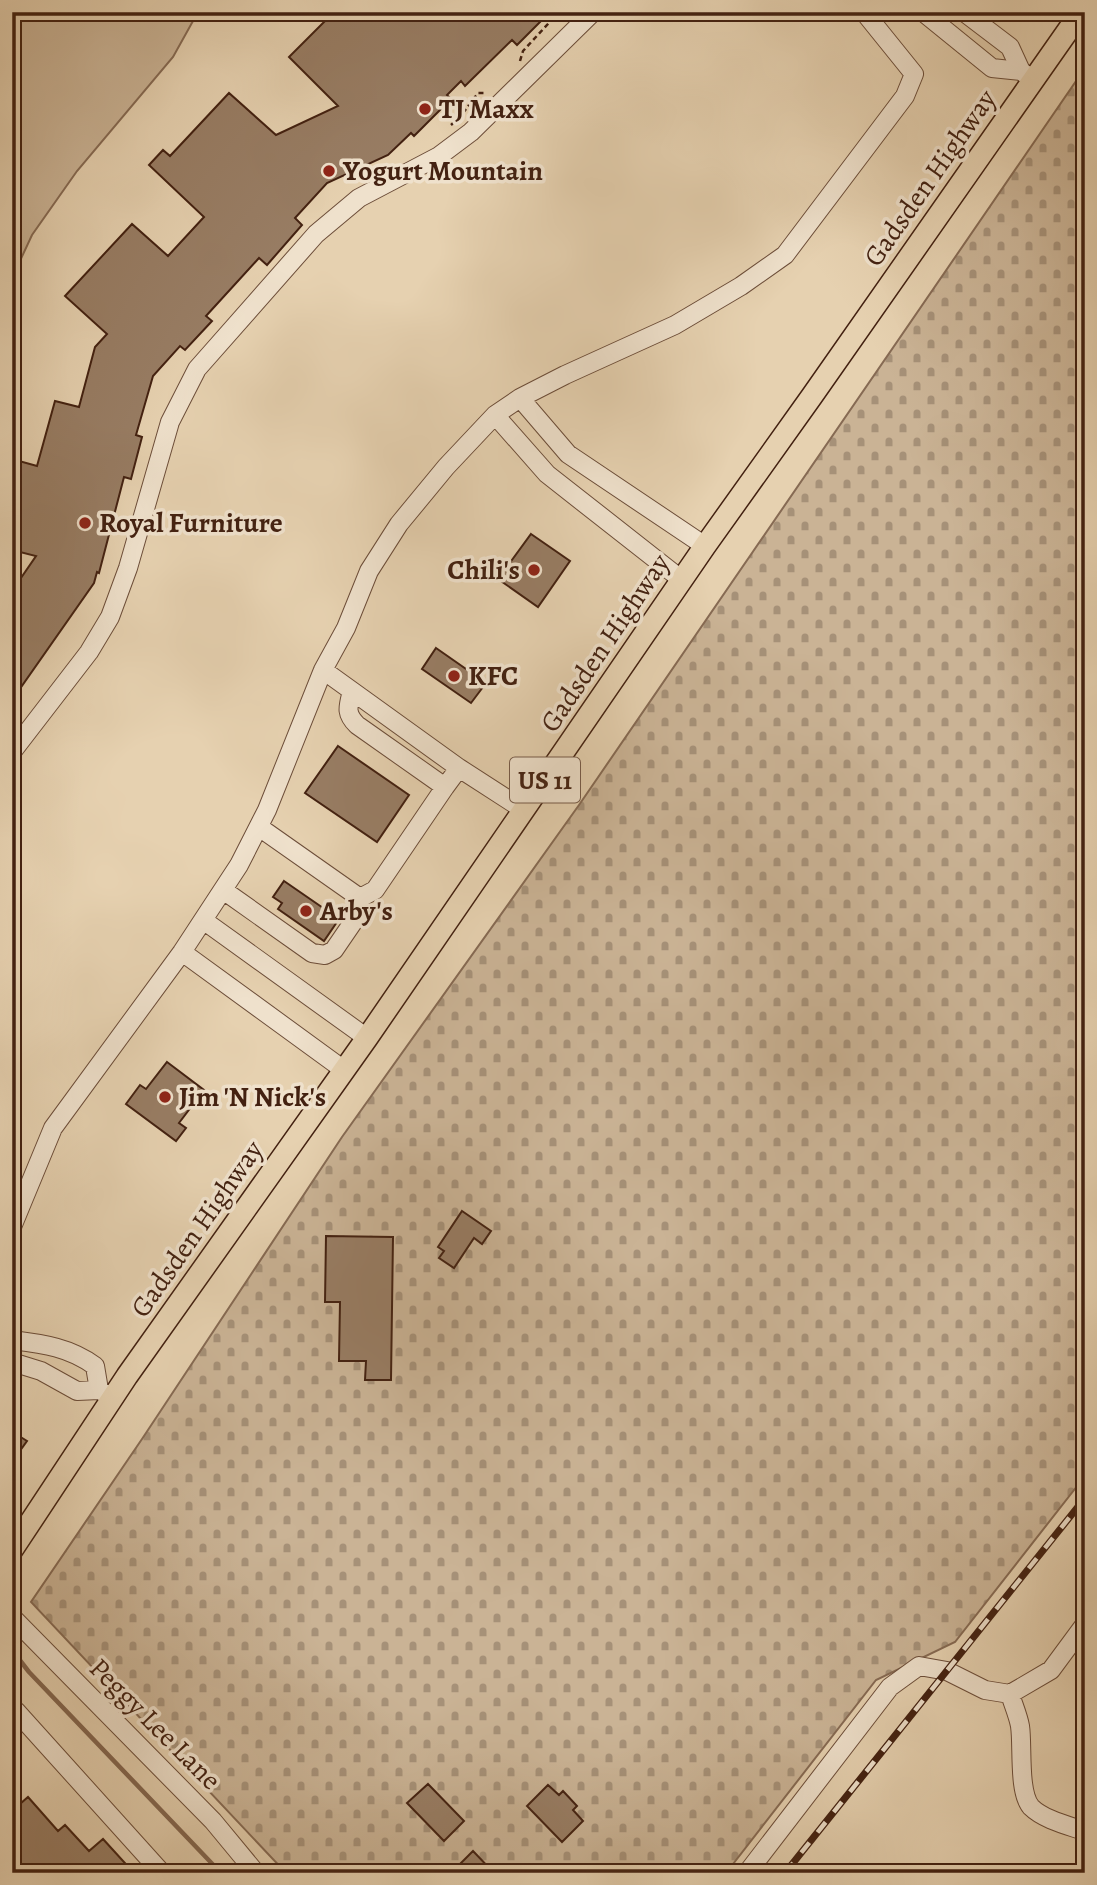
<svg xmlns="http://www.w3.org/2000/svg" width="1097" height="1885" viewBox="0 0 1097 1885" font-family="Alegreya,serif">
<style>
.green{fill:#cab395;stroke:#866a53;stroke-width:2}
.cemetery{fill:url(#cemetery-stones);stroke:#866a53;stroke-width:2}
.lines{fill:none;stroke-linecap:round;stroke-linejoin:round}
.stream{stroke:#846750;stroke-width:4.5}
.building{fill:#987d64;stroke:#432111;stroke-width:2}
.minor-casing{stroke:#6c4d39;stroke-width:20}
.major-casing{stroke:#432111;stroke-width:24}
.path{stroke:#432111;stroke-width:2.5;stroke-dasharray:5 3.5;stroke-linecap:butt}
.minor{stroke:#efe1cc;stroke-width:18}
.major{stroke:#e6d1b0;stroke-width:21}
.rail-casing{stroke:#432111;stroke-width:7}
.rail{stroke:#efe1cc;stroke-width:4.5;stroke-dasharray:13;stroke-linecap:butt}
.poi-dot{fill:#8f2418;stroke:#efe1cc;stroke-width:2.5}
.labels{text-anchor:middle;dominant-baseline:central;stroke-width:7;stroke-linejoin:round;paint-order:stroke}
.shield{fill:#efe1cc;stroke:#775b49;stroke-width:2}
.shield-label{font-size:26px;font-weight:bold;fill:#432111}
.poi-label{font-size:28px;font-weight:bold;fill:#432111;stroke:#efe1cc;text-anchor:start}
.street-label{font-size:28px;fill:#432111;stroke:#efe1cc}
</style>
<defs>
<pattern id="cemetery-stones" width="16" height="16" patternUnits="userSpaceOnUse" patternTransform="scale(1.75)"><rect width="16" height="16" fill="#cab395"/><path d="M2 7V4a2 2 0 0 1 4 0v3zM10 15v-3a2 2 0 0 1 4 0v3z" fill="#a69178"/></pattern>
</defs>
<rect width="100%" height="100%" fill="#e6d1b0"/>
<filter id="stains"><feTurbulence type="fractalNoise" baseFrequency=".00286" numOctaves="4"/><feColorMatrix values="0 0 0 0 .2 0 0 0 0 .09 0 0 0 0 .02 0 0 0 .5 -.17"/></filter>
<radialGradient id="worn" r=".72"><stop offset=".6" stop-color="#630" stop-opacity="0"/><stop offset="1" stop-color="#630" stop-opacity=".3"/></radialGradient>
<path class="green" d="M12 12H198L173 57 77 171 32 235 12 278Z"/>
<path class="cemetery" d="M1085 68V1476L955 1642 876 1680 726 1873H286L31 1602 142 1439 342 1137 579 805Z"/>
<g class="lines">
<path class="stream" d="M12 1650 29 1672 221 1873"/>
</g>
<path class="building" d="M334 12 549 13 517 45 512 40 465 86 461 81 447 95 451 99 414 136 411 133 388 155 327 183 295 218 302 225 267 265 259 258 206 316 212 321 185 350 180 346 153 376 136 435 142 437 131 479 124 477 99 573 97 572 94 583 12 700V591L36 556 12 550V459L37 466 55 401 79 407 95 347 107 334 65 296 132 224 168 256 204 217 149 165 163 150 170 156 229 93 276 135 338 106 289 57Z
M531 534 570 561 538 607 498 579Z
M436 648 486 683 471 703 422 669Z
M338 746 409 795 377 842 305 793Z
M284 881 339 919 324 941 278 909 282 903 273 897Z
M167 1062 204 1090 179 1123 186 1128 176 1141 126 1104 140 1085 146 1089Z
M462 1211 491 1231 482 1244 474 1238 454 1268 439 1258 444 1251 438 1247Z
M326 1236 393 1237 391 1380H365L366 1361H339L340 1302H325Z
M19 1436 27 1441 17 1455 12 1452V1446Z
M428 1784 464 1821 444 1841 407 1803Z
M548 1785 559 1795 563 1791 577 1806 573 1810 583 1821 562 1842 527 1806Z
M28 1797 58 1831 65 1825 89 1851 103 1839 134 1873H12V1811Z
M473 1851 494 1873H455L453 1871Z"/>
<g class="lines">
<g class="minor-casing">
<path id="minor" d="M923 12 992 68 1021 71
M964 12 1010 47 1021 71 1028 76
M520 398 568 454 705 546
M495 415 547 474 682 580
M323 670 459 768 524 810
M352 691C348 707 345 713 357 725L445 787 459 768
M12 752 89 652 110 617 128 568 170 422 197 369 316 234 359 198 439 156 471 132 593 12
M223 890 312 953 325 955 334 950 360 912V898L259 827
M360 898 375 890 445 787
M203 920 367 1038
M182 952 344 1070
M12 1227 53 1128 182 952 239 865 267 810 323 670 346 628 369 571 399 524 446 467 495 415 520 398 565 375 675 325 741 286 785 255 905 96 914 74 864 12
M12 1340C43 1344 69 1347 95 1366L99 1390
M12 1362 41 1371 77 1391 99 1390 109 1395
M12 1617 213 1821 256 1873
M1010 1694C1013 1704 1018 1715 1020 1726 1023 1745 1018 1792 1031 1807 1043 1819 1066 1825 1081 1830
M12 1710 16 1711 162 1873
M747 1873 890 1687 919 1666 947 1671 985 1690 1010 1694 1051 1670 1085 1624"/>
</g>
<g class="major-casing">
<path id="major" d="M12 1550 127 1376 367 1038 705 546 812 396 1081 12"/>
</g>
<path class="path" d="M520 61 523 51 559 12
M451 125 460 117 478 93H485"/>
<use href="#minor" class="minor"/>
<use href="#major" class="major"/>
<g class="rail-casing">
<path id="rail" d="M785 1873 1085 1498"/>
</g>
<use href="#rail" class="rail"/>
</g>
<g class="poi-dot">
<circle cx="425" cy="109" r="7"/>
<circle cx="329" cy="171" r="7"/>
<circle cx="85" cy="523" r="7"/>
<circle cx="534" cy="570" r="7"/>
<circle cx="454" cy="676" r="7"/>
<circle cx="306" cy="911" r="7"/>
<circle cx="165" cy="1097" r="7"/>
</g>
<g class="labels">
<rect class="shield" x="510" y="757.5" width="70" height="45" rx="5"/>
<g class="shield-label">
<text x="545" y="780">US 11</text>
</g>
<g class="poi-label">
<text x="439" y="109">TJ Maxx</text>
<text x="343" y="171">Yogurt Mountain</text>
<text x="99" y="523">Royal Furniture</text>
<text x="520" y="570" text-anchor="end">Chili's</text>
<text x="468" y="676">KFC</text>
<text x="320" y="911">Arby's</text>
<text x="179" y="1097">Jim 'N Nick's</text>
</g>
<g class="street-label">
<text transform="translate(930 178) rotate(-55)">Gadsden Highway</text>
<text transform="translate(605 643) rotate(-56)">Gadsden Highway</text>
<text transform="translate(197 1229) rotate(-55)">Gadsden Highway</text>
<text transform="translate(155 1724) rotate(45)">Peggy Lee Lane</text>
</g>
</g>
<rect width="1097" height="1885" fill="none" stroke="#e6d1b0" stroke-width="42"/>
<rect x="14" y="14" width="1069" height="1857" fill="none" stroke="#432111" stroke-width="3.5"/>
<rect x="21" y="21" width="1055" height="1843" fill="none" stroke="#432111" stroke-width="2"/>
<rect width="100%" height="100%" filter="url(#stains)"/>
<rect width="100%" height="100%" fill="url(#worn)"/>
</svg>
